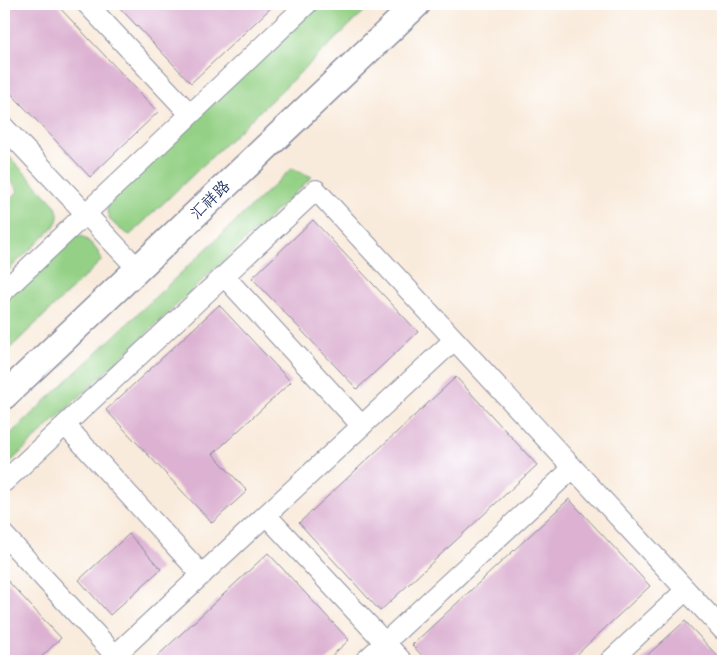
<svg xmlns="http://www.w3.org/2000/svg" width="727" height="665" viewBox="0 0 727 665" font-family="'Comic Neue','LXGW WenKai TC',sans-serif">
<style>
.green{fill:#94d186;stroke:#588072}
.building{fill:#dcb1d2}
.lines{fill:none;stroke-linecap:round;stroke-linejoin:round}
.minor-casing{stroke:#8a8d9d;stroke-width:22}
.major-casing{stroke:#8a8d9d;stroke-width:29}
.minor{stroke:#fff;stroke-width:20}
.major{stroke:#fff;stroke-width:26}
.labels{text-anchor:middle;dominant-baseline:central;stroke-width:4;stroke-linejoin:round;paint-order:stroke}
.street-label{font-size:16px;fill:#1b2f5e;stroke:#fff}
</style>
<rect width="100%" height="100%" fill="#fff"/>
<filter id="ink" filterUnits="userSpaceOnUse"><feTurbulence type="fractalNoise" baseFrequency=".02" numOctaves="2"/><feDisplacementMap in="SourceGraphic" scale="10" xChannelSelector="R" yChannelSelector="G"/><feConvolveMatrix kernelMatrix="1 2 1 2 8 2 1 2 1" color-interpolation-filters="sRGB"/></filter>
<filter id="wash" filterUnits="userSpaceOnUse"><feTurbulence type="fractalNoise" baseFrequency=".0096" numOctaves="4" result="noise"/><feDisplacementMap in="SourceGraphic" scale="20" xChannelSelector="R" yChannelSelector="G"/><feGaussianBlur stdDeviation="1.12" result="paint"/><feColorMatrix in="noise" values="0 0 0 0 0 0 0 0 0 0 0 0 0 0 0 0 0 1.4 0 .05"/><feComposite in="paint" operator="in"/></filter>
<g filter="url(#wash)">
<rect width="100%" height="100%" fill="#f9ebdc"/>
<path class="green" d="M318 4H372L130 235C121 231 108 221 107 211 107 206 109 202 111 198Z
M4 151 55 205C60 215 59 220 52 229L4 274V206L14 196 18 191 16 187 4 174Z
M292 168 312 177 4 468V440Z
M79 235C89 239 99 251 102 260L4 354V300L74 236Z"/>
<g id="blocks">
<path class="building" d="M4 4H56L158 112 90 177 4 86Z
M120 4H275L191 83 118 6Z
M313 220 418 332 357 389 252 278Z
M219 305 291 382 213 454 247 491 212 523 106 410Z
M456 377 537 465 380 611 299 523Z
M569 499 650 586 570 661H427L412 645Z
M129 534 161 569 110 615 79 580Z
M268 553 349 640 326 661H152Z
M4 577 61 638 37 661H9L4 656Z
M685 621 722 661H641Z"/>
</g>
</g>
<g filter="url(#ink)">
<use href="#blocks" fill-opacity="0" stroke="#8a8d9d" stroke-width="1"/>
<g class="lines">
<g class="minor-casing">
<path id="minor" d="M87 4 190 114
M4 127 138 269
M224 276 362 426
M4 291 307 4
M65 425 202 575
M4 482 316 190 723 630
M266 515 402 661
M4 535 115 655
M109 661 454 340
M365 661 573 468
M610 661 686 590"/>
</g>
<g class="major-casing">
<path id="major" d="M4 396 417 4"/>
</g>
<use href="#minor" class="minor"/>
<use href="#major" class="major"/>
</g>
</g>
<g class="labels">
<g class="street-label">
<text transform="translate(210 200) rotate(-44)">汇祥路</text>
</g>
</g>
<rect width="727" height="665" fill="none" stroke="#fff" stroke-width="20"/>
</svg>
